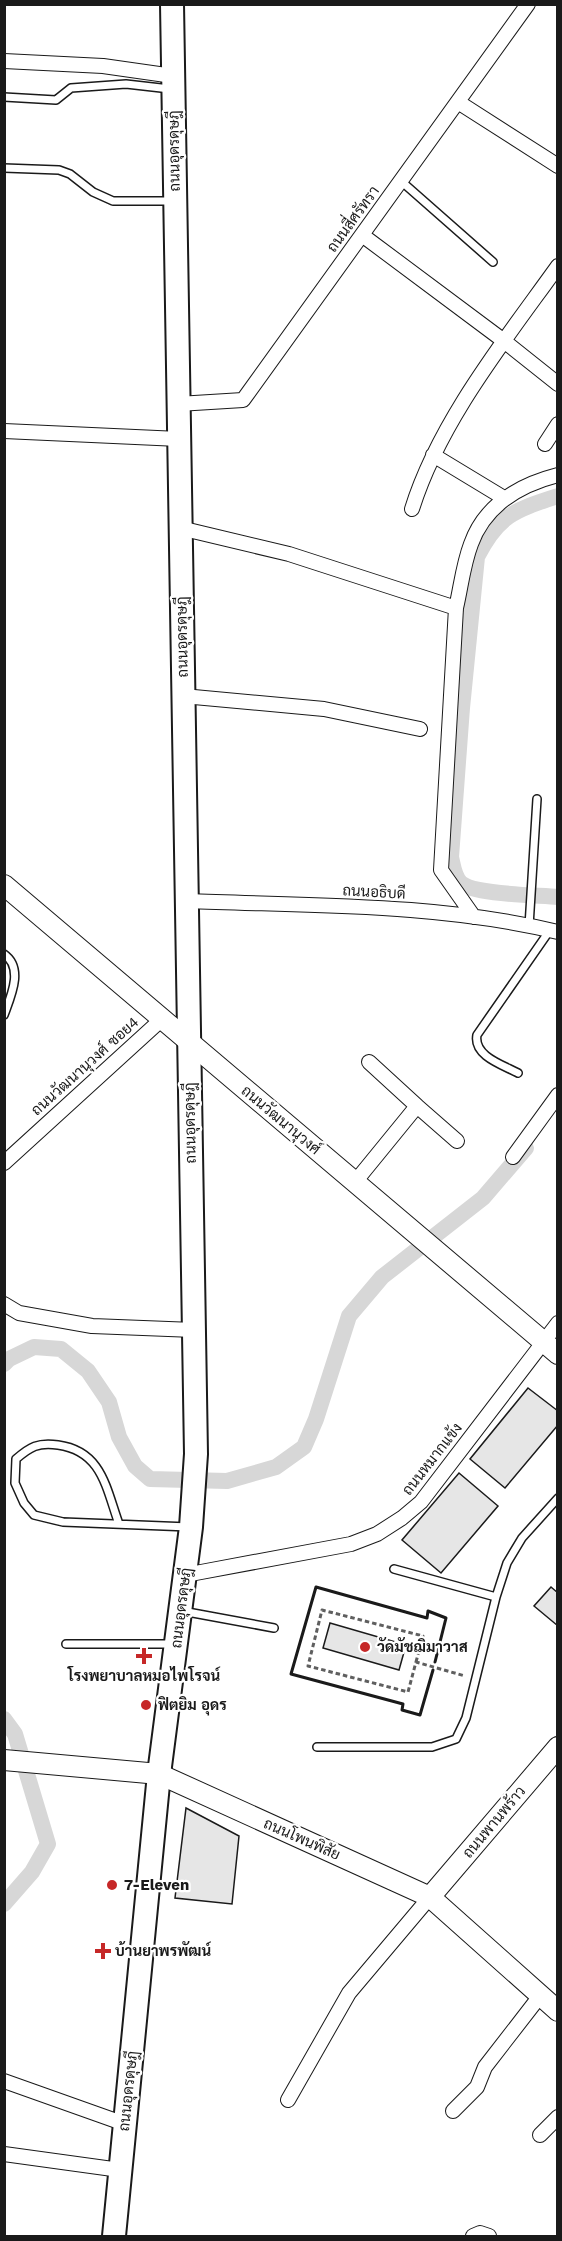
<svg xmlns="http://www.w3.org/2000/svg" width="562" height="2241" viewBox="0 0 562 2241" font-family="'Work Sans',Sarabun,sans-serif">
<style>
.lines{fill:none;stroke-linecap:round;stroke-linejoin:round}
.canal{stroke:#d7d7d7;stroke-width:16}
.building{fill:#e6e6e6;stroke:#1a1a1a;stroke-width:1.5}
.lane-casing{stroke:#1a1a1a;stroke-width:10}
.street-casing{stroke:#1a1a1a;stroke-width:16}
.secondary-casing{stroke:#1a1a1a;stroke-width:22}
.primary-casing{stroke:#1a1a1a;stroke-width:26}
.path{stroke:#5f5f5f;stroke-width:3;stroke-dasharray:4.5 3;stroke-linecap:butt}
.lane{stroke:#fff;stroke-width:7}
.street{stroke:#fff;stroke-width:14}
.secondary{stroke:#fff;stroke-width:20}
.primary{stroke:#fff;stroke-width:22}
.wall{stroke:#1a1a1a;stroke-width:3}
.poi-dot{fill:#c62828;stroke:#fff;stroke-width:2}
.labels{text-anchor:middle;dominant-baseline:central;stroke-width:4.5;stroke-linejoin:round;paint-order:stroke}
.street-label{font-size:15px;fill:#1a1a1a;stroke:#fff}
.poi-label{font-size:15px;font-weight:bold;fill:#1a1a1a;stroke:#fff;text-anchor:start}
</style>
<rect width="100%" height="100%" fill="#fff"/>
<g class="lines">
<path class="canal" d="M558 496C515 510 498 515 477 557L462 708 451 857C453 865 454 877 461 883 475 895 537 895 558 897
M4 1364 9 1359 34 1347 61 1349 88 1371 109 1402 119 1437 135 1466 150 1479 227 1481 276 1467 304 1447 316 1419 349 1316 382 1277 483 1198 526 1148
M4 1719 15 1734 48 1844 32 1872 4 1904"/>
</g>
<path class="building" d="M528 1388 558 1411V1425L505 1488 470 1459Z
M459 1473 498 1506 441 1573 402 1540Z
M551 1587 558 1593V1626L534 1606Z
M330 1623 406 1645 399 1670 323 1648Z
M186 1808 239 1836 232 1904 175 1898Z"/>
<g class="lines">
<g class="lane-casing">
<path id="lane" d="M4 97 56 100 71 88 126 84 170 89
M4 168 59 170 70 174 93 192 113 201H172
M401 181 493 262
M529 926 537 799
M4 954C24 968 11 996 4 1015
M518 1073C503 1065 473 1056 477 1035L550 930
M119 1524C106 1488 102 1451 58 1445 38 1442 30 1447 16 1459L15 1483 24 1503 34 1515 63 1522 189 1527
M394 1569 496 1597
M182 1611 274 1628
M66 1644H173
M317 1747H432L456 1739 466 1718 496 1597 507 1563 522 1538 558 1498"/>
</g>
<g class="street-casing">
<path id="street" d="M4 61 103 66 173 76
M458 102 558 166
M362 235 504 341 558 384
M178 404 243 400 528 4
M4 431 179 439
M545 444 558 424
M433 455 504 498
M412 509C439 422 505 340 558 266
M180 528 289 554 456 608 441 870 474 917
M456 608C461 587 463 565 471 544 485 505 519 485 558 475
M183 696 324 709 420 729
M187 901C310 906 437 903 558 932
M417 1106 457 1141
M513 1157 558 1095
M4 1163 162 1019
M355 1182 417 1106 369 1062
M4 1304 19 1313 92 1326 194 1330
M185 1575 351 1544 377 1534 402 1518 421 1502 558 1323
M4 2081 125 2124
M288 2100 349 1993 430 1897
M453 2111 477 2087 485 2067 540 1996
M540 2135 558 2117
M4 2154 120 2170
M473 2236 480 2233 489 2236"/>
</g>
<g class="secondary-casing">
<path id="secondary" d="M4 885 558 1354
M4 1760 159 1774 430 1897 558 2011
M430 1897 558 1747"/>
</g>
<g class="primary-casing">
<path id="primary" d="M114 2236 159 1774 191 1527 196 1454 172 4"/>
</g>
<path class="path" d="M416 1662 423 1636 322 1610 308 1666 408 1692 416 1662 465 1676"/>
<use href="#lane" class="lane"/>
<use href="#street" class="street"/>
<use href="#secondary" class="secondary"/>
<use href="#primary" class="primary"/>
<path class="wall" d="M433 1670 420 1715 402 1710 403 1704 291 1674 316 1587 427 1618 428 1611 446 1618 435 1662"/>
</g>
<g class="poi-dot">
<circle cx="365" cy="1647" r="6"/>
<path d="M141 1647h6v6h6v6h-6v6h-6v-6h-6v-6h6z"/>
<circle cx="146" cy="1705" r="6"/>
<circle cx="112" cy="1885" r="6"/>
<path d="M100 1942h6v6h6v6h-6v6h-6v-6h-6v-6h6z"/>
</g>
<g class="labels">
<g class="street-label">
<text transform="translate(174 151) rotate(-91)">ถนนอุดรดุษฎี</text>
<text transform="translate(353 219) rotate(-54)">ถนนสี่ศรัทรา</text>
<text transform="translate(182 637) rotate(-91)">ถนนอุดรดุษฎี</text>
<text transform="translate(374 892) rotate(3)">ถนนอธิบดี</text>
<text transform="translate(85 1066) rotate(-42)">ถนนวัฒนานุวงศ์ ซอย4</text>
<text transform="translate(281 1120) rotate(40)">ถนนวัฒนานุวงศ์</text>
<text transform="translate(190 1123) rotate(-91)">ถนนอุดรดุษฎี</text>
<text transform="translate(432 1459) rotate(-52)">ถนนหมากแข้ง</text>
<text transform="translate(181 1608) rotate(-83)">ถนนอุดรดุษฎี</text>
<text transform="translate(494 1822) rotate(-50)">ถนนพานพร้าว</text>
<text transform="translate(302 1839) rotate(24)">ถนนโพนพิสัย</text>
<text transform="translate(128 2091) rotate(-84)">ถนนอุดรดุษฎี</text>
</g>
<g class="poi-label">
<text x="377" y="1647">วัดมัชฌิมาวาส</text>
<text x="144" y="1676" text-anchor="middle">โรงพยาบาลหมอไพโรจน์</text>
<text x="158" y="1705">ฟิตยิม อุดร</text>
<text x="124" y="1885">7-Eleven</text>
<text x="115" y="1951">บ้านยาพรพัฒน์</text>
</g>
</g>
<rect width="562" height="2241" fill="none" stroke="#1a1a1a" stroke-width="12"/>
</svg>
